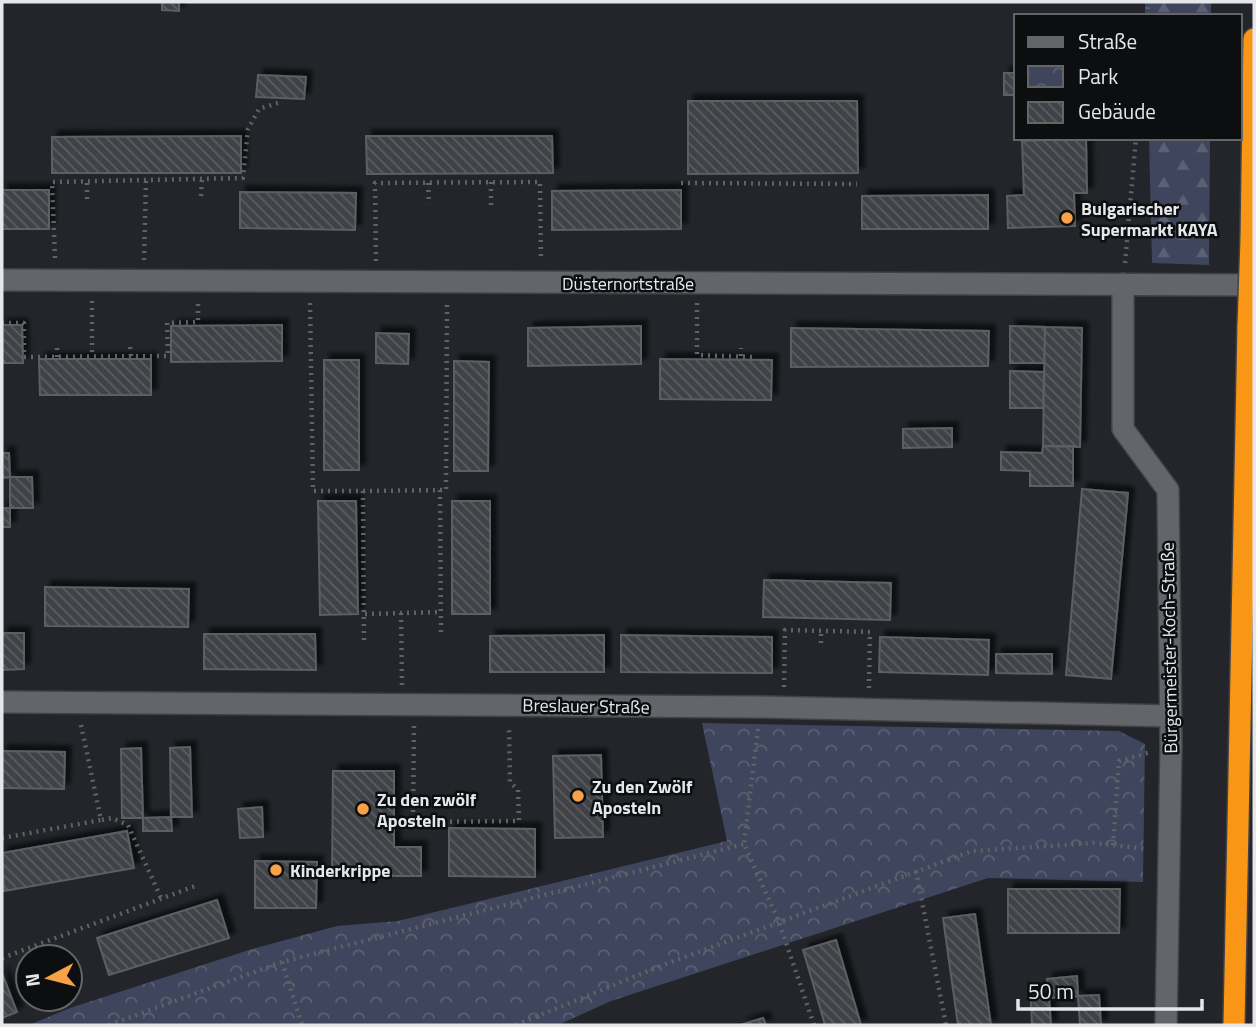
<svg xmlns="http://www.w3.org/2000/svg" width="1256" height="1027" viewBox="0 0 1256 1027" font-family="'Titillium Web',sans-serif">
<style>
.forest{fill:url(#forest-firs)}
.park{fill:url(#park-crowns)}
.building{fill:url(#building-back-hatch);stroke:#5c5e64;stroke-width:2;filter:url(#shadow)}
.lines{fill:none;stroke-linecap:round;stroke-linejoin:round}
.minor-casing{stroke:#414246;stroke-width:24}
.highway-casing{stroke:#414246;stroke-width:24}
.path{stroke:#606266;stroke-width:4.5;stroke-dasharray:2 5;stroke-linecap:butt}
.minor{stroke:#63656b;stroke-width:21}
.highway{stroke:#f99616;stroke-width:21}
.highway-bridge-casing{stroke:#414246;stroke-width:24;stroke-linecap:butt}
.highway-bridge{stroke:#f99616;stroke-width:21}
.poi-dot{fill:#f7a248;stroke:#0d0e10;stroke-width:2.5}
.labels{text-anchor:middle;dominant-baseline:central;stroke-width:5;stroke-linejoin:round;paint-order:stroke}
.poi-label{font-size:18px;font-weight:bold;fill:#e6e7ea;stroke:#0d0e10;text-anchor:start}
.street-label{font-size:18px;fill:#e6e7ea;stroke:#0d0e10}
</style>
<defs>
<pattern id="forest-firs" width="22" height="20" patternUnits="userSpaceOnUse" patternTransform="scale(1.75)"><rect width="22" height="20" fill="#3f455d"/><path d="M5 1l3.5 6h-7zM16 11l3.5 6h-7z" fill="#5b6074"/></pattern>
<pattern id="park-crowns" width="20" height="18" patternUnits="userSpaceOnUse" patternTransform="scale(1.75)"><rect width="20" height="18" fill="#3f455d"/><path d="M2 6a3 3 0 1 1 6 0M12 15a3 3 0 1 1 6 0" fill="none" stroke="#5b6074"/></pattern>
<pattern id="building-back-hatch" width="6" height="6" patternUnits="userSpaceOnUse" patternTransform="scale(1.75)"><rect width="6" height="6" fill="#404247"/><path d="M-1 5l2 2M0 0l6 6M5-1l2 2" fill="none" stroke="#5c5d62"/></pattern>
<filter id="shadow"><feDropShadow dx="6" dy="-6" stdDeviation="2" flood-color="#0009"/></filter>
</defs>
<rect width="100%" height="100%" fill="#23252a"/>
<path class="forest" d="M1145 2H1211V16H1145Z
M1149 138H1210L1209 265 1152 263Z"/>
<path class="park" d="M702 723 1119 731 1145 744 1143 882 988 878 611 1001 558 1025H29L70 1008 252 949 337 926 398 921 727 841Z"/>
<path class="building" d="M162 2H179V11L162 10Z
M1004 73H1016V95H1004Z
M258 75 306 77 304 99 256 97Z
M688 101H857L858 173 688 174Z
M241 136V173H52V137Z
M366 136H552L553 173 367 174Z
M1086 138 1087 193H1074L1075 226 1008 228 1007 196 1024 195 1022 141Z
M2 190H49V229H2Z
M681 190V229L552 230V191Z
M240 192 356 193 355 230 240 228Z
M988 195V229H862V196Z
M2 325H22L23 363H2Z
M282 325V361L171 362V326Z
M641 326V364L528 366V328Z
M1010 326 1045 327 1044 363H1010Z
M1045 327 1082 328 1080 447 1043 446Z
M791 328 989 331 988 366 791 367Z
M376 333 409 334 408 364 376 363Z
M39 359H151V395H40Z
M660 359 772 360 771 400 660 399Z
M324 360H359V470H324Z
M454 361 489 362 488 471H454Z
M1010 371 1044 372 1043 408H1010Z
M952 428V447L903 448V429Z
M1043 446H1073V486H1030V471L1001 470V452L1042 453Z
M2 453H9L10 477 2 478Z
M10 477H32L33 508H10Z
M1082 489 1128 493 1111 679 1066 675Z
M318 501H356L358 614 320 615Z
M452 501H490V614H452Z
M2 508H10V527H2Z
M764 580 891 583 890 620 763 617Z
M45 587 189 589 188 627 45 626Z
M2 633H24V669L2 670Z
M204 634H315L316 670 204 669Z
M604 635V672H490V636Z
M621 635 772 637V673L621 672Z
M880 637 989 640 988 675 879 672Z
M996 654H1052V674L996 673Z
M190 747 192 817H171L170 748Z
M141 748 143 818H122L121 749Z
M2 751 65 752 64 789 2 788Z
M601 755 603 837 555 838 553 756Z
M333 771H394V847H421V876H332Z
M262 807 263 837 240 838 238 809Z
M171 817 172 831H143V818Z
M449 828 535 829V877L449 876Z
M127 831 134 868 4 891 2 853Z
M255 861 317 862 316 908H255Z
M1008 889H1120L1119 933H1008Z
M217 900 229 938 109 975 97 938Z
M975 914 991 1025H958L943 918Z
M836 940 861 1025H825L814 987 803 950Z
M2 973 17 1012 2 1018Z
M1077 976 1078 996 1049 998 1047 979Z
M1099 995 1101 1025H1080L1078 996Z
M1049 998 1051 1025H1032L1031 1000Z
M763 1018 766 1025H740Z"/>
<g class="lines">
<g class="minor-casing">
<path id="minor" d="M2 280 1254 285
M1123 284V429L1168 490 1171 746 1166 1025
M2 702 761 707 1171 716"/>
</g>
<g class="highway-casing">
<path id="highway" d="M1251 240 1254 39
M1234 1025 1248 326"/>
</g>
<path class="path" d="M1147 16 1148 2
M491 182V206
M428 183 429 204
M681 183 857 184
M201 196 202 179
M87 199V181
M55 258 52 182 243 178 248 129 259 109 281 102
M144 260 146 180
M376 261 375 183 540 182 541 261
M1125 263 1136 138
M92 301V356
M310 303 313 491H363L364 643
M697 303V355L752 357
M2 323H24V357L168 356 167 323 198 322V303
M130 347 131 356
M741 356V348
M57 357V348
M440 490 441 633
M363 491 446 490 447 304
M401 613 402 685
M365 614 440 612
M821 643V631
M784 687 785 630 870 632 869 688
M81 725 101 820 112 818 128 825 161 898
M414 726 413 822 519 821 518 790 510 782 509 727
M758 729 744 844 779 922 814 1025
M2 838 101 820
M1113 845 1119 761 1151 752
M916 871 946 1025
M2 958 198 885
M282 962 302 1025
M109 1025 282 962 744 844
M516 1025 658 967 972 851 1094 843 1147 849"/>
<use href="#minor" class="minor"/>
<use href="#highway" class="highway"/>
<g class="highway-bridge-casing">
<path id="highway-bridge" d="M1248 326 1251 240"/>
</g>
<use href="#highway-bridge" class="highway-bridge"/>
</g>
<g class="poi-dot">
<circle cx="1067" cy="218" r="7"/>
<circle cx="578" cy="796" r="7"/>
<circle cx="363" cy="809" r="7"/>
<circle cx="276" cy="870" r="7"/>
</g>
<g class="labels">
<g class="poi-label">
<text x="1081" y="208">Bulgarischer<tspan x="1081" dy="21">Supermarkt KAYA</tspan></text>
<text x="592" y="786">Zu den Zwölf<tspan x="592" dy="21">Aposteln</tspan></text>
<text x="377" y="799">Zu den zwölf<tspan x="377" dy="21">Aposteln</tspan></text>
<text x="290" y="870">Kinderkrippe</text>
</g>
<g class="street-label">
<text x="628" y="283">Düsternortstraße</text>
<text transform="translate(1169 648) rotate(-91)">Bürgermeister-Koch-Straße</text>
<text transform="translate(586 706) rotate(1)">Breslauer Straße</text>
</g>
</g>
<rect width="1256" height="1027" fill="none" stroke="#e6e7ea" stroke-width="7"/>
<rect x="1014" y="14" width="228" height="126" fill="#0d0e10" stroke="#646567" stroke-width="2"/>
<rect x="1028" y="37" width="35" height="10" fill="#63656b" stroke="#646567" stroke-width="2"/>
<text x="1078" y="49" font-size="21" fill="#e6e7ea">Straße</text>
<rect x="1028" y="66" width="35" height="21" fill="url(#park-crowns)" stroke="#646567" stroke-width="2"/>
<text x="1078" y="84" font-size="21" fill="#e6e7ea">Park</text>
<rect x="1028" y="102" width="35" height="21" fill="url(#building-back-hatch)" stroke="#646567" stroke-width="2"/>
<text x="1078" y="119" font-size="21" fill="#e6e7ea">Gebäude</text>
<g transform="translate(49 978) rotate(263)"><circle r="33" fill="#0d0e10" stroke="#646567" stroke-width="2"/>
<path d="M0-5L12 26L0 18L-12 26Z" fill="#f7a248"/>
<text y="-10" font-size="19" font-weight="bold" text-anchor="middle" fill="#e6e7ea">N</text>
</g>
<path d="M1018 999v10h184v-10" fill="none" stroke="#e6e7ea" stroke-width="3.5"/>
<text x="1028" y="999" font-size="21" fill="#e6e7ea" stroke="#0d0e10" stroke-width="5" paint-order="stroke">50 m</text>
</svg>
